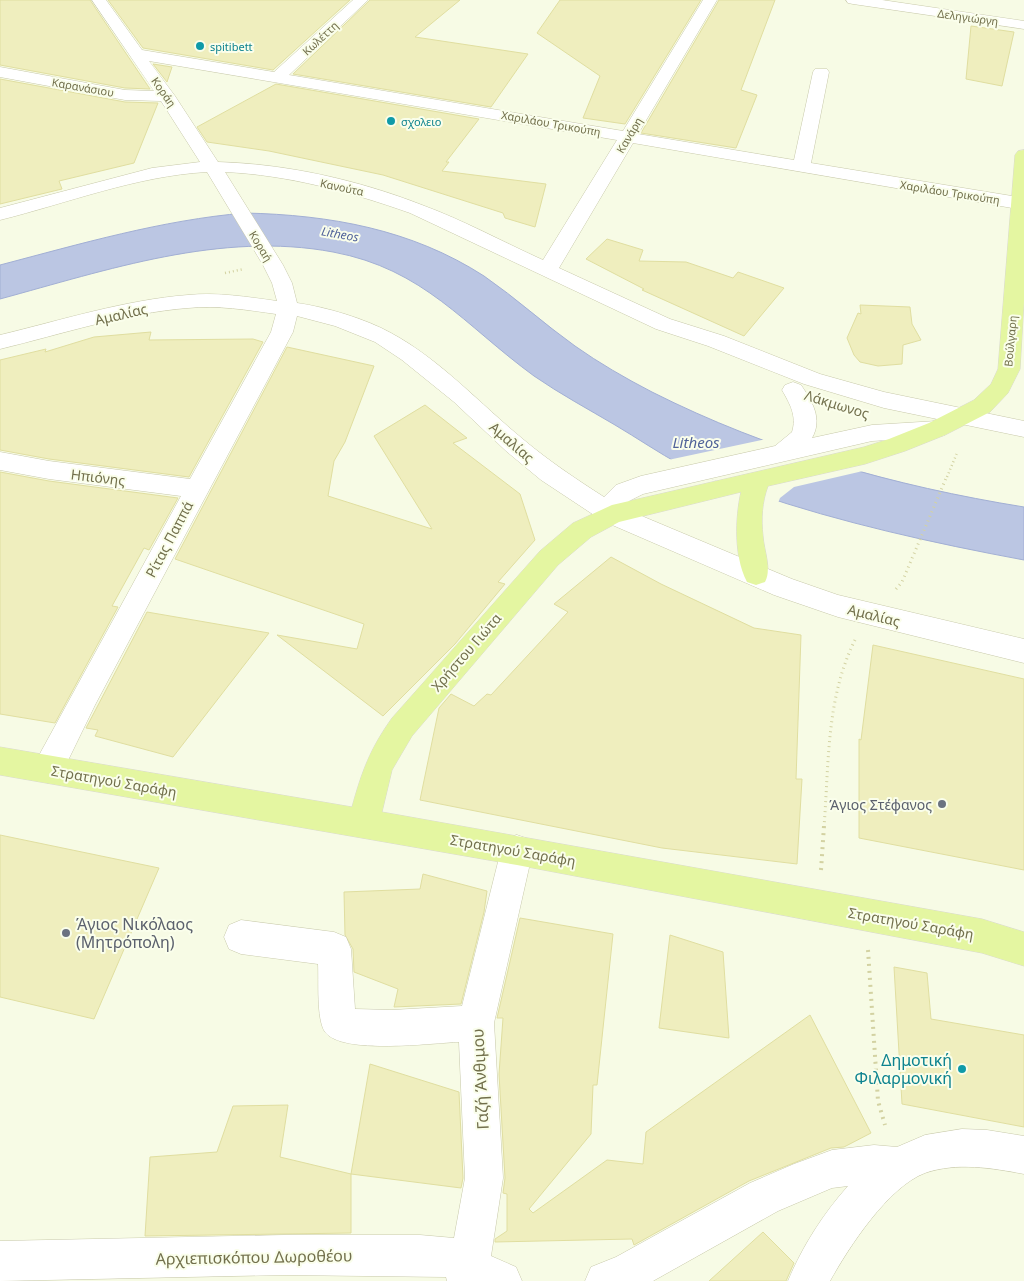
<svg xmlns="http://www.w3.org/2000/svg" width="1024" height="1281" viewBox="0 0 1024 1281" font-family="'Noto Sans',sans-serif">
<style>
.water{fill:#bbc6e3;stroke:#a2afd4}
.pier{fill:#f7fbe5}
.building{fill:#efeebe;stroke:#e0dea0}
.lines{fill:none;stroke-linecap:round;stroke-linejoin:round}
.minor-casing{stroke:#c8c9aa;stroke-width:1}
.major-casing{stroke:#dadad0;stroke-width:1}
.path-far2{stroke:#d3d2a2;stroke-width:2.5;stroke-dasharray:1 3;stroke-linecap:butt}
.path-far1{stroke:#d3d2a2;stroke-width:3;stroke-dasharray:1 4;stroke-linecap:butt}
.path{stroke:#d3d2a2;stroke-width:4;stroke-dasharray:2 5;stroke-linecap:butt}
.minor{fill:#fff;fill-rule:evenodd}
.major{fill:#e4f6a1;fill-rule:evenodd}
.culture-dot{fill:#0f9aa8;stroke:#fafeeb;stroke-width:2}
.worship-dot{fill:#6b7280;stroke:#fafeeb;stroke-width:2}
.labels{text-anchor:middle;dominant-baseline:central;stroke-width:4;stroke-linejoin:round;paint-order:stroke}
.far-street-label{font-size:11px;fill:#72704c;stroke:#fafeeb}
.far-culture-label{font-size:11px;fill:#0d838f;stroke:#fafeeb;text-anchor:start}
.far-water-label{font-size:12px;font-style:italic;fill:#506299;stroke:#fafeeb}
.street-label{font-size:14px;fill:#72704c;stroke:#fafeeb}
.worship-label{font-size:14px;fill:#5b616d;stroke:#fafeeb;text-anchor:end}
.water-label{font-size:15px;font-style:italic;fill:#506299;stroke:#fafeeb}
.near-worship-label{font-size:16px;fill:#5b616d;stroke:#fafeeb;text-anchor:start}
.near-culture-label{font-size:16px;fill:#0d838f;stroke:#fafeeb;text-anchor:end}
.near-street-label{font-size:16px;fill:#72704c;stroke:#fafeeb}
</style>
<rect width="100%" height="100%" fill="#f7fbe5"/>
<path class="water" d="M245 213C330 215 411 229 484 276 516 298 544 324 575 346 599 363 625 378 652 392 769 451 894 486 1024 507V560C933 543 842 523 754 493 730 484 704 478 681 465 659 453 637 438 615 425 588 409 560 394 534 376 464 325 424 269 333 252 221 231 107 270 0 299V265C80 244 162 220 245 213Z"/>
<path class="pier" d="M766 439 806 454 863 471 794 487 780 498 778 503 683 469 668 460Z"/>
<path class="building" d="M0 0H90L150 89 125 88 0 65Z
M108 0H350L273 70 143 48Z
M370 0H460L415 37 528 54 491 107 293 74Z
M560 0H701L625 124 583 118 600 76 537 33Z
M719 0H775L741 90 757 95 736 148 641 133Z
M971 26 1014 32 1002 86 966 79Z
M153 64 172 67 167 82Z
M0 79 125 102 158 103 134 163 59 181 62 189 0 204Z
M276 84 479 119 446 162H449L442 171 546 184 535 227 505 218 503 213 383 175 269 151 207 142 197 127Z
M607 239 643 250 639 261 686 262 733 278 738 272 784 288 744 336 642 290 644 289 586 259Z
M860 305 910 307 912 324 921 340 903 345 902 364 878 366 860 362 854 355 847 338 858 313 861 314Z
M151 332 149 340 253 339 263 342 189 477 49 459 0 450V360L46 349 45 352 94 337Z
M287 347 374 366 345 442 334 461 328 496 432 529 374 436 425 405 467 438 453 443 520 494 535 540 498 582 505 584 455 644 383 716 277 635 357 649 364 624 175 559Z
M0 472 49 481 178 498 149 550 144 548 112 606 118 607 55 723 0 714Z
M611 557 661 584 754 628 801 635 796 779H802L797 864 662 848 420 800 439 708 451 694 474 706 487 694 491 695 568 612 554 604Z
M147 612 269 633 173 757 95 736 98 730 86 728Z
M873 645 1024 679V870L859 838V739L861 740Z
M0 835 159 868 94 1019 0 997Z
M423 874 487 891 484 912 461 1004 394 1007 398 989 354 972 353 949 345 935 344 892 420 889Z
M520 918 613 934 597 1085H593L591 1134 529 1209 533 1213 607 1160 643 1164 646 1132 810 1015 871 1133 844 1147 831 1148 749 1181 634 1245 632 1239 495 1242V1239L507 1231V1194L503 1193 505 1178 499 1074 503 1018H497Z
M670 935 723 952 729 1038 659 1028Z
M894 967 927 973 931 1019 1024 1035V1127L902 1104Z
M370 1064 459 1092 463 1178 461 1188 351 1174Z
M288 1105 280 1157 351 1174V1233L145 1236 150 1157 217 1152 233 1106Z
M763 1232 794 1263 786 1281H709Z"/>
<g class="lines">
<g class="minor-casing">
<path id="minor" d="M92 0H106L142 50 274 72 353 0H368L289 75 623 131 703 0H717L638 134 794 160 813 72 815 69H827L829 72 811 163 1024 198V210L633 143 559 268 670 319 724 336 820 374 884 392 1024 421V437L884 408 804 384 708 346 656 329 410 213C351 192 288 175 225 172L283 265 292 283 297 303C326 307 366 319 391 333 441 360 480 404 524 440 549 461 576 479 604 497L616 485 641 476 775 446 792 432C797 416 790 404 782 390L785 385 793 382 801 385C812 401 823 419 812 438L872 425 937 421 945 423 949 429 945 435 937 437 872 441 643 494 629 501 625 509 792 579 838 595 1024 639V663L838 617 774 595 603 521 541 480 506 451 454 402 402 360 375 342 335 326 297 316 293 332 95 705 59 779 48 783 37 779 33 769 37 759 181 496 49 479 0 470V452L49 461 190 479 271 332 276 314C248 310 217 305 188 308 125 313 62 334 0 349V335C62 320 125 300 188 295 217 292 248 297 277 301L272 283 263 265 207 172C136 176 68 203 0 220V208L152 168 200 162 161 101 125 100 0 77V67L125 90 154 91ZM149 61 617 140 543 260C503 242 463 220 422 205 358 180 287 164 218 162L175 96Z
M846 0H882L1024 21V29L853 4 848 3Z
M517 835 528 839 533 850 494 1023 503 1178 491 1256 516 1267 522 1281H447L446 1277 284 1275 0 1281V1241L284 1235H420L454 1238 465 1178 459 1042C432 1043 342 1055 325 1032 316 1019 319 980 318 964L241 954 229 949 224 937 229 925 241 920 334 932 346 937 351 949 355 1009 392 1010 462 1006 501 850 506 839Z
M962 1129 987 1130 1024 1136V1174C992 1168 957 1162 925 1173 888 1187 849 1247 830 1281H788C802 1247 823 1214 848 1186L832 1188 778 1211 653 1281H585L591 1267 616 1257 750 1183 794 1164 832 1150 874 1145 897 1147 925 1135Z"/>
</g>
<g class="major-casing">
<path id="major" d="M1024 150V301L1020 369 1008 393 990 412 945 435 905 451 865 464 768 486C762 502 761 519 763 536 764 551 772 569 765 582L756 585 747 582C734 558 735 518 741 492L619 522 591 537 558 565 412 736 392 770 382 812 982 919 1024 932V966L982 953 517 865 0 775V747L352 807C362 771 370 749 392 718L540 551 573 523 612 505 864 447 889 439 929 423 974 400 991 384 998 369 1015 155 1018 151Z"/>
</g>
<path class="path-far2" d="M225 273 244 269
M947 477 957 453"/>
<path class="path-far1" d="M896 589 902 582 947 476
M824 827C829 764 826 698 855 640"/>
<path class="path" d="M821 870 824 826
M868 950 878 1101 885 1125"/>
<use href="#minor" class="minor"/>
<use href="#major" class="major"/>
</g>
<g class="culture-dot">
<circle cx="200" cy="46" r="5"/>
<circle cx="391" cy="121" r="5"/>
<circle cx="962" cy="1069" r="5"/>
</g>
<g class="worship-dot">
<circle cx="942" cy="804" r="5"/>
<circle cx="66" cy="933" r="5"/>
</g>
<g class="labels">
<g class="far-street-label">
<text transform="translate(968 17) rotate(8)">Δεληγιώργη</text>
<text transform="translate(320 38) rotate(-43)">Κωλέττη</text>
<text transform="translate(83 87) rotate(10)">Καρανάσιου</text>
<text transform="translate(164 92) rotate(55)">Κοράη</text>
<text transform="translate(551 123) rotate(10)">Χαριλάου Τρικούπη</text>
<text transform="translate(629 135) rotate(-59)">Κανάρη</text>
<text transform="translate(342 187) rotate(12)">Κανούτα</text>
<text transform="translate(950 192) rotate(9)">Χαριλάου Τρικούπη</text>
<text transform="translate(261 246) rotate(59)">Κοραή</text>
<text transform="translate(1010 341) rotate(-85)">Βούλγαρη</text>
</g>
<g class="far-culture-label">
<text x="210" y="46">spitibett</text>
<text x="401" y="121">σχολειο</text>
</g>
<g class="far-water-label">
<text transform="translate(340 234) rotate(10)">Litheos</text>
</g>
<g class="street-label">
<text transform="translate(121 314) rotate(-13)">Αμαλίας</text>
<text transform="translate(837 404) rotate(17)">Λάκμωνος</text>
<text transform="translate(512 442) rotate(41)">Αμαλίας</text>
<text transform="translate(98 477) rotate(7)">Ηπιόνης</text>
<text transform="translate(169 539) rotate(-62)">Ρίτας Παππά</text>
<text transform="translate(874 615) rotate(14)">Αμαλίας</text>
<text transform="translate(466 652) rotate(-49)">Χρήστου Γιώτα</text>
<text transform="translate(114 781) rotate(10)">Στρατηγού Σαράφη</text>
<text transform="translate(513 850) rotate(10)">Στρατηγού Σαράφη</text>
<text transform="translate(911 923) rotate(10)">Στρατηγού Σαράφη</text>
</g>
<g class="worship-label">
<text x="932" y="804">Άγιος Στέφανος</text>
</g>
<g class="water-label">
<text x="696" y="442">Litheos</text>
</g>
<g class="near-worship-label">
<text x="76" y="924">Άγιος Νικόλαος<tspan x="76" dy="18">(Μητρόπολη)</tspan></text>
</g>
<g class="near-culture-label">
<text x="952" y="1060">Δημοτική<tspan x="952" dy="18">Φιλαρμονική</tspan></text>
</g>
<g class="near-street-label">
<text transform="translate(480 1079) rotate(-93)">Γαζή Άνθιμου</text>
<text transform="translate(254 1257) rotate(-1)">Αρχιεπισκόπου Δωροθέου</text>
</g>
</g>
</svg>
